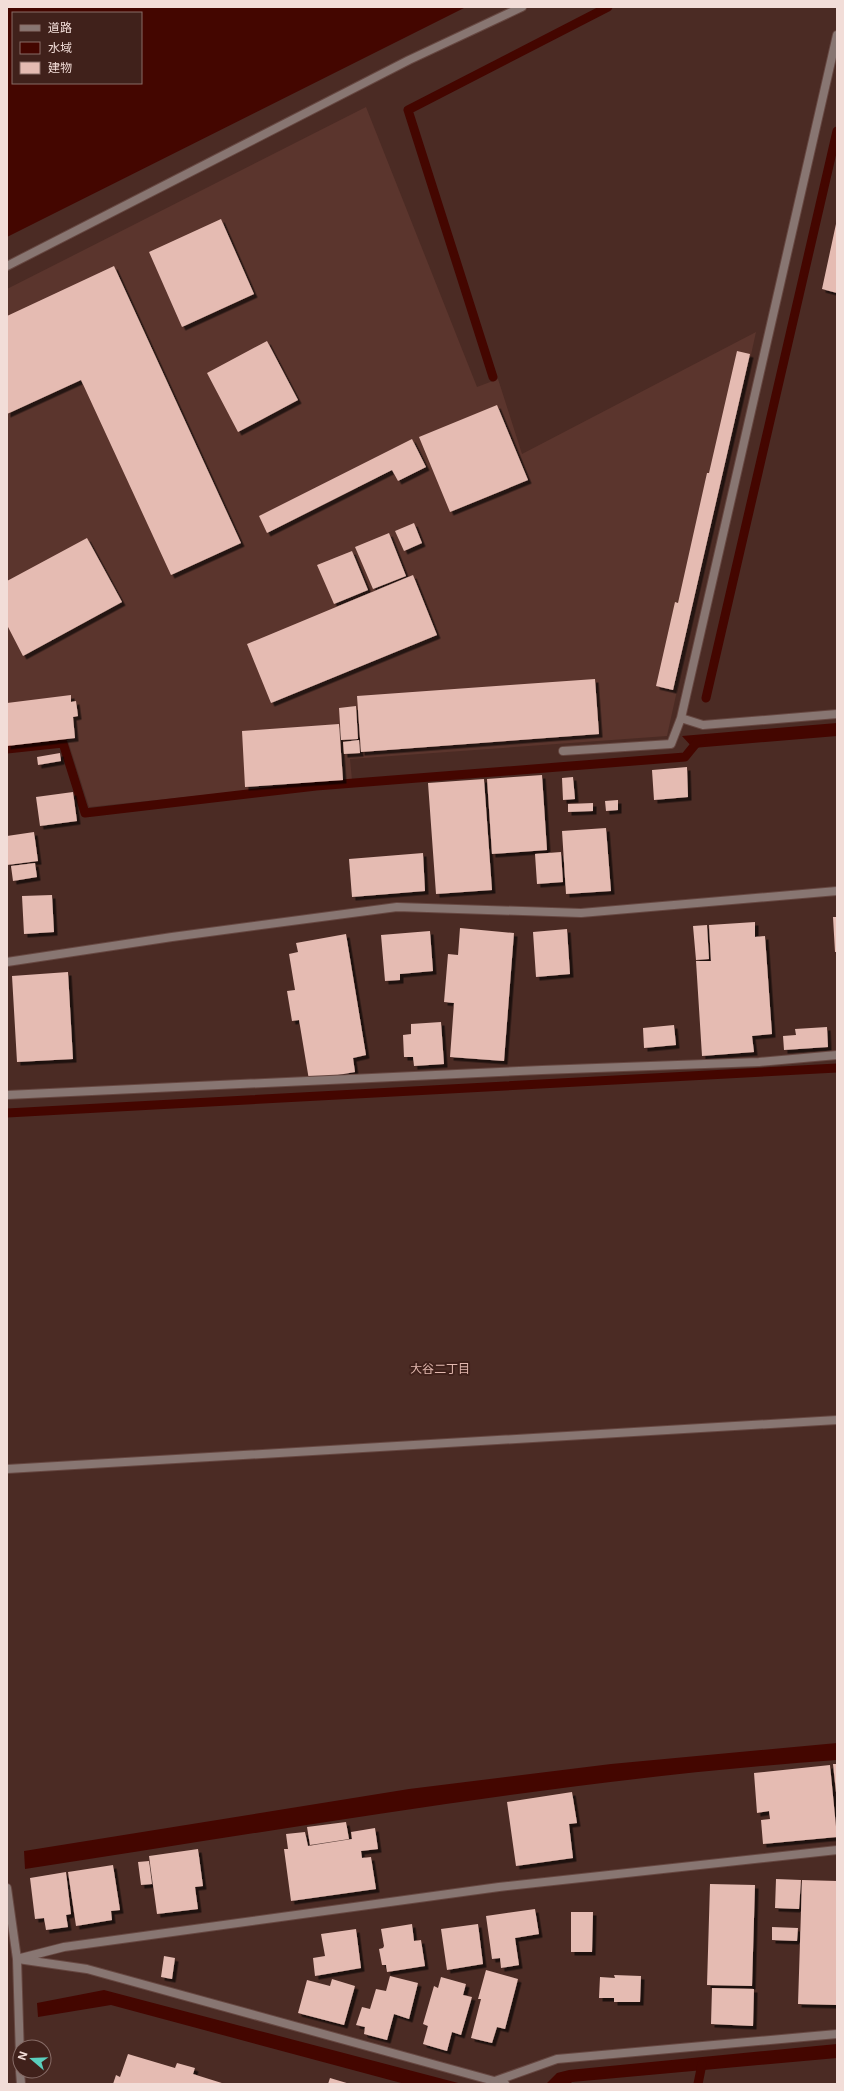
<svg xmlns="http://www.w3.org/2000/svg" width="844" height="2091" viewBox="0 0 844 2091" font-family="Inter,'Noto Sans JP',sans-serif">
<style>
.built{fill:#5b352d}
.water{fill:#440600;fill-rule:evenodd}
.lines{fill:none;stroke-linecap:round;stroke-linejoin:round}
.stream{stroke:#440600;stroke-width:9}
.building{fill:#e5bbb2;filter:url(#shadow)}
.minor-casing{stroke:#664741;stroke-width:10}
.tertiary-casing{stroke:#664741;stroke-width:10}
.minor{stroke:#887672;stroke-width:8}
.tertiary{stroke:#887672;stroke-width:8}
.labels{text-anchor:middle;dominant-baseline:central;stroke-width:4;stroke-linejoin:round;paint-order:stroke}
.neighbourhood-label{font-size:12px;fill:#e2b8af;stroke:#40211b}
</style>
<defs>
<filter id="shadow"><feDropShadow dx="3.5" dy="3.5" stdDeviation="0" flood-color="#0009"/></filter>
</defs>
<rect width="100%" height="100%" fill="#4b2b24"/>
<path class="built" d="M366 107 477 387 498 379 522 454 756 332 667 736 350 759 352 780 89 807 68 741 7 748V289Z"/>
<path class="water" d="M7 7H466L7 237ZM13 13H141V83H13Z
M837 723V736L693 748 682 736Z
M837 1743V1760C565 1779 295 1828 25 1869L24 1851 409 1789 611 1764Z
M104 1990 462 2084H405L111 2005 38 2017 37 2003Z
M837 2044V2058L572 2082 570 2084H546L557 2073 569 2070Z"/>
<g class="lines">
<path class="stream" d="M493 377 408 110 608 7
M706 698 837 131
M7 749 63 743 85 813 316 786 685 757 698 741 702 740
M7 1113 837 1068
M698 2084 702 2064"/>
</g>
<path class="building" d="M221 219 254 294 182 327 149 252Z
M836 224H837V293L822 289Z
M114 266 241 543 171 575 81 380 7 414V316Z
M267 341 298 400 238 432 207 373Z
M737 351 750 354 673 690 656 686 675 602 678 603 707 473H709Z
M497 405 528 480 450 512 419 437Z
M412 439 426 467 398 481 392 470 267 533 259 516Z
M414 523 422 543 404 551 395 531Z
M389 533 406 576 373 589 355 547Z
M87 538 122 602 23 656 7 625V581Z
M352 551 368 590 334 604 317 565Z
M413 575 437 635 271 703 247 644Z
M595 679 599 734 361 752 357 696Z
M71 695V702L76 701 78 716 73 717 75 738 7 746V703Z
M356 706 358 739 341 740 339 708Z
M339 724 343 780 245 787 242 731Z
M359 740 360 753 344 754 343 742Z
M60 753 61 761 38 765 37 757Z
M687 767 688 797 654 800 652 770Z
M542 775 547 850 492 854 487 779Z
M573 777 575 799 563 800 562 778Z
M484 779 492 890 436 894 428 783Z
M73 792 77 821 40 826 36 797Z
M618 800V810L606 811 605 801Z
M593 803V811L568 812V804Z
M606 828 611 891 566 894 562 831Z
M34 832 38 861 7 865V836Z
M561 852 563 882 537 884 535 854Z
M423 853 425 891 352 897 349 859Z
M35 863 37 877 13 881 11 866Z
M52 895 54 932 24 934 22 896Z
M833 917H837V952H835Z
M755 922V937L765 936 772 1034 752 1036 754 1052 702 1056 696 961H711L709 925Z
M707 925 709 959 696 960 693 926Z
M460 928 514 933 504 1061 450 1057 454 1003 444 1002 448 954 458 955Z
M567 929 570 974 536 977 533 932Z
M430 931 433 971 400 974V980L385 981 381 935Z
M346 934 366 1055 353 1058 355 1072 309 1080 299 1020 292 1021 287 991 295 990 289 954 298 952 296 943Z
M68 972 73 1059 17 1062 12 976Z
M441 1022 444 1064 414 1066 413 1057H404L403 1035 411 1034V1024Z
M674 1025 676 1045 644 1048 643 1028Z
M827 1027 828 1047 784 1050 783 1036 796 1035 795 1029Z
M833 1764H837V1792H836Z
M830 1765 837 1837 763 1844 761 1820 770 1819 769 1811 757 1813 754 1773Z
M572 1792 577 1823 569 1824 573 1858 516 1866 507 1802Z
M346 1822 349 1839 310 1845 307 1827Z
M375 1828 378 1849 361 1851 362 1858 371 1857 376 1889 291 1901 284 1849H288L286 1834 305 1832 308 1846 352 1839 351 1832Z
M198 1849 203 1886 195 1887 198 1909 157 1914 149 1856Z
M149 1861 152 1884 141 1885 138 1862Z
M113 1865 120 1910 111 1911 112 1920 76 1926 68 1872Z
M66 1872 71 1914 66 1915 68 1927 46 1930 44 1918 35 1919 30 1878Z
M776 1879 801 1880 799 1909 775 1908Z
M802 1880 837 1881V2005L798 2004Z
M710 1884 755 1885 752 1986 707 1985Z
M535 1909 539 1934 515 1938 519 1965 501 1968 500 1958 492 1959 486 1916Z
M571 1912H593L592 1952H571Z
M412 1924 414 1941 421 1940 425 1966 387 1972 386 1965H382L379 1949 383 1948 384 1946 381 1929Z
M478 1924 483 1964 447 1970 441 1929Z
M772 1927 798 1928 797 1941 772 1940Z
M356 1929 361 1968 315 1976 313 1958 325 1956 321 1934Z
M164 1956 175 1958 172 1979 161 1977Z
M486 1970 518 1979 505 2029 497 2027 492 2043 471 2038 481 1999H478Z
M614 1975 641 1976 640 2002H614V1998H599L600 1977 615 1978Z
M390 1976 418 1983 409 2019 394 2014 387 2040 364 2034 365 2027 356 2025 362 2007 370 2009 376 1989 386 1991Z
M441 1977 466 1984 463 1995 472 1997 461 2035 452 2032 447 2051 423 2044 428 2026 423 2024 434 1986 438 1988Z
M332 1979 355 1986 344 2025 298 2013 307 1980 330 1986Z
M712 1988 754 1989 753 2026 711 2024Z
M128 2054 175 2068 177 2063 195 2068 193 2074 225 2084H113L116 2075 120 2077Z
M330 2078 350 2084H328Z"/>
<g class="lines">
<g class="minor-casing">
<path id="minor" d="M837 35 681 718 703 725 837 714
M563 751 671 744 681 718
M7 962 172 937 397 907 581 913 837 891
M7 1095 542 1070 759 1062 837 1055
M18 1959 87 1969 505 2084
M495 2081 557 2059 837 2034"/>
</g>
<g class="tertiary-casing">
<path id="tertiary" d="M7 266 409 60 522 7
M7 1469 837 1420
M7 1888 17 1959 20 2057
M17 1959 64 1947 499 1887 837 1850
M20 2071 21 2084
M494 2084 495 2081"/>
</g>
<use href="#minor" class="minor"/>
<use href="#tertiary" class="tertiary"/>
</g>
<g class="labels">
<g class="neighbourhood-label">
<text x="440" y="1368">大谷二丁目</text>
</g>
</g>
<rect width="844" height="2091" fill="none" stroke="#f2ddd8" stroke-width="16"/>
<rect x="12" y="12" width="130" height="72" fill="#40211b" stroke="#876c67"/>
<rect x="20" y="25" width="20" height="6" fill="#887672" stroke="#876c67"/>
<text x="48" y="32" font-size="12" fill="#f2ddd8">道路</text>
<rect x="20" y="42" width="20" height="12" fill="#440600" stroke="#876c67"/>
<text x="48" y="52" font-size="12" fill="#f2ddd8">水域</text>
<rect x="20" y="62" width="20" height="12" fill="#e5bbb2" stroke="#876c67"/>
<text x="48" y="72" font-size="12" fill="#f2ddd8">建物</text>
<g transform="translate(32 2059) rotate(289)"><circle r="19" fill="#40211b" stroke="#876c67"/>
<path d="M0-3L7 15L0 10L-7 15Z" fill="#5acebd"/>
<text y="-6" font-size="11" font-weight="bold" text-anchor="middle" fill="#f2ddd8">N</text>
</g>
</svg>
